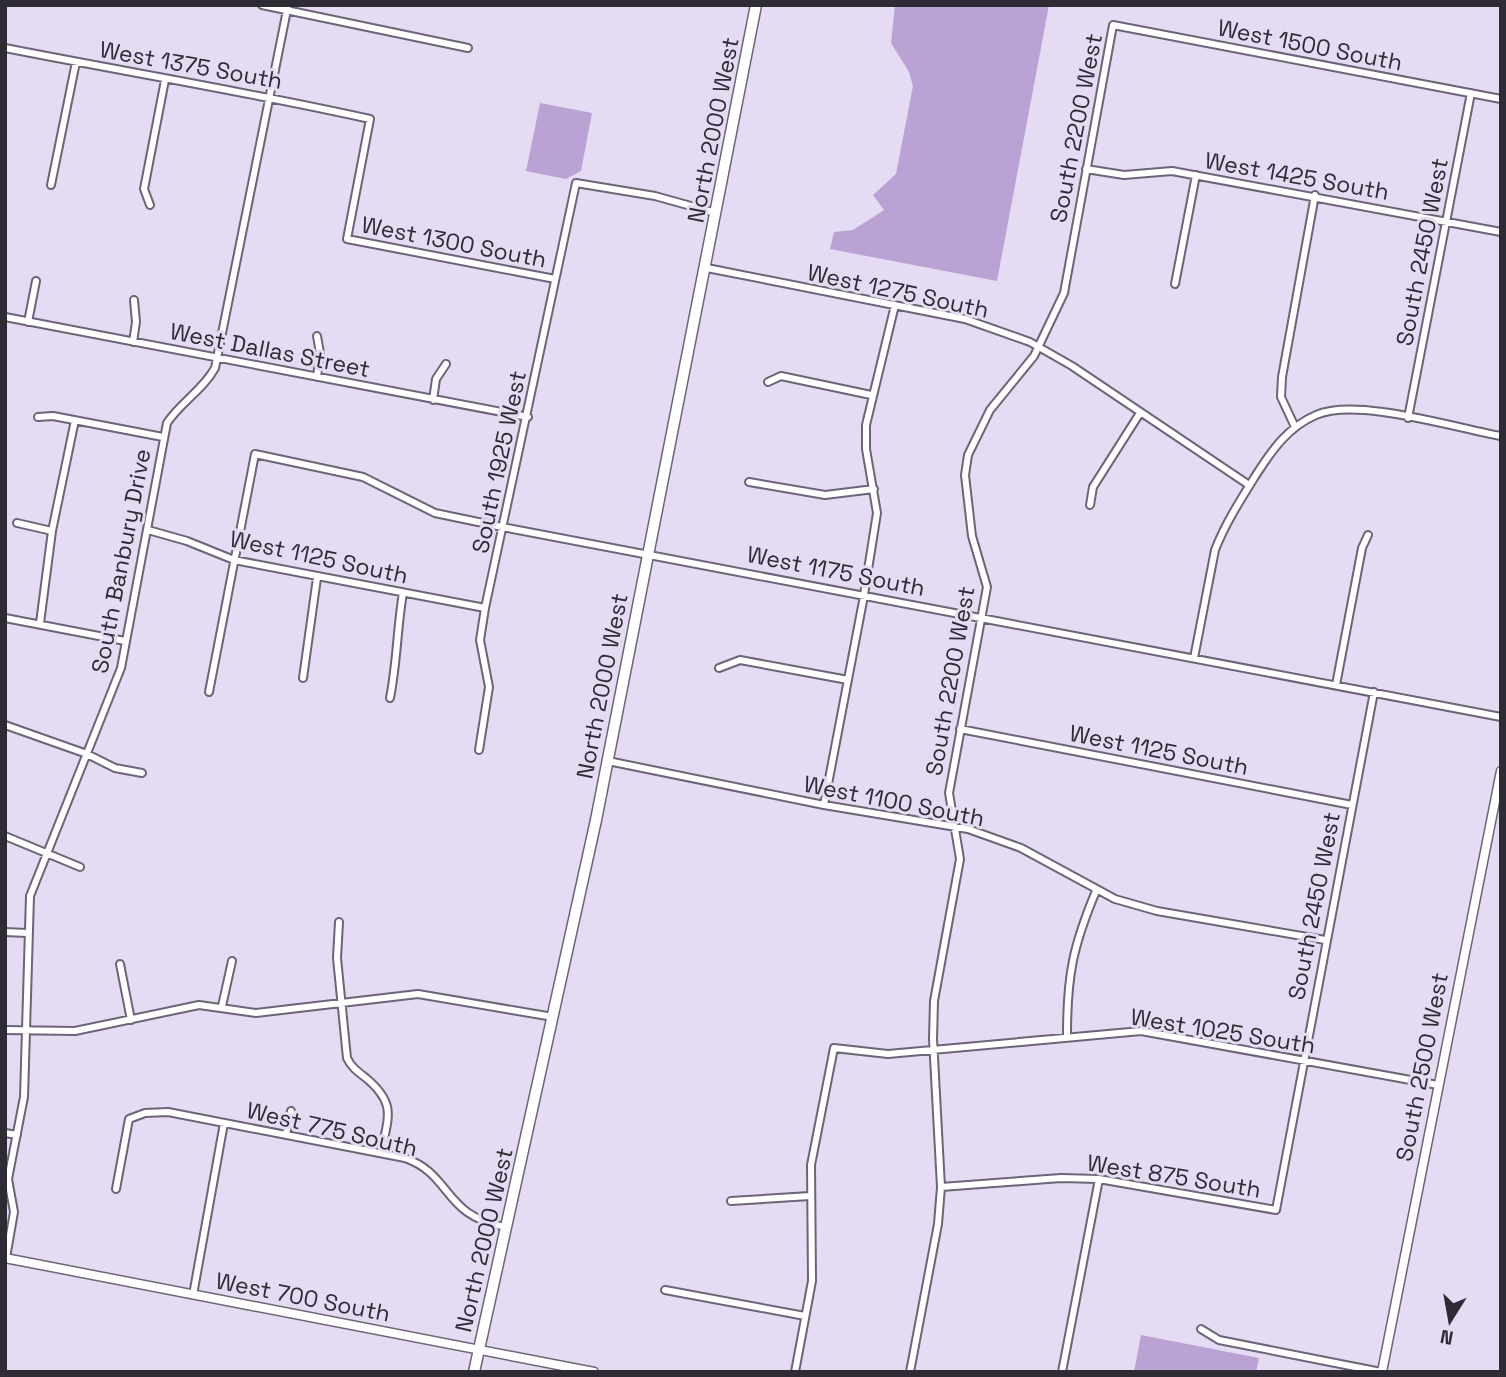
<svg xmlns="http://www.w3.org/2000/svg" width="1506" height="1377" viewBox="0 0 1506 1377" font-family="'Space Grotesk',sans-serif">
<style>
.green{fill:#baa2d4}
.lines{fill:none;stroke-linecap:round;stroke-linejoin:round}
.minor-casing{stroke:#6d6478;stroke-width:10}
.tertiary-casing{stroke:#6d6478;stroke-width:11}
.primary-casing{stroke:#6d6478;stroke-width:13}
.minor{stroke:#fff;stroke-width:6}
.tertiary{stroke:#fff;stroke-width:8}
.primary{stroke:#fff;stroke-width:10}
.labels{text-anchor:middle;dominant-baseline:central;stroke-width:6;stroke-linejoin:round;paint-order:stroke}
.street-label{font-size:23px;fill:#2f2b34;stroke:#e5dbf2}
</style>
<rect width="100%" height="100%" fill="#e5dbf2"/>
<path class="green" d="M895 5H1049L997 281 830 249 834 232 853 230 884 210 873 195 896 174 913 86 909 72 891 43Z
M540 103 592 113 581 171 566 179 526 171Z
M1141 1335 1259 1358 1256 1372H1134Z"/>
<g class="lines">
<g class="minor-casing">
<path id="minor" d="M262 5 468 48
M5 48C127 72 249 92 370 119L347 239 555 279
M1086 169 1124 175 1172 171 1501 232
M51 185 76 62
M150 205 144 189 165 80
M707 268 965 319 1030 342 1072 366 1249 485
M1175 284 1196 175
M5 317 528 417
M28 322 36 281
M133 342 136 322 134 300
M317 377 320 353 317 336
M768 382 781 376 871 395
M433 400 436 379 446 364
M38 417 53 416 163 437
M1408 418 1471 93
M1295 427 1281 397 1282 377 1315 195
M749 482 825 495 874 489
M1090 505 1093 487 1140 413
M17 523 52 531
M148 530 187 541 234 560 485 608
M5 618 125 641
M40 623 52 531 75 420
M1194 658 1215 550C1225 524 1241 499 1256 475 1272 450 1288 427 1316 415 1356 397 1456 428 1501 436
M719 668 740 660 848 680
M303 678 317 578
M1336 685 1362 548 1368 535
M209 692 255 454 363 477 435 513 502 527 1501 717
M390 698C397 663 397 628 403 593
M5 725 87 754 115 768 142 773
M960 729 1352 805
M479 750 489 687 480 640 485 608 576 183 655 196 716 213
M608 761 824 805 968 829 1021 848 1115 899 1157 911 1325 940
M824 805 863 601 877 513 866 449V425L895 305
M5 836 80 867
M339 922 337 958 347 1058C351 1067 358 1072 366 1078 397 1104 388 1117 381 1153
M5 932 27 933
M120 964 131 1020
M222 1006 232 961
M5 1030 75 1031 199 1005 256 1013 418 994 553 1017
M1067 1035C1067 975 1073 946 1096 891
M5 1133 17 1135
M286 1135 291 1111
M941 1187 1061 1178 1099 1179 1276 1210 1374 692
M116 1189 129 1119 145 1113 168 1112 405 1158C453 1175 442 1216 506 1227
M731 1201 810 1196
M6 1258 14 1212 8 1179 24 1097 30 896 121 668 167 423C181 402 203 390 215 368L288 5
M665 1290 805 1316
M193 1295 224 1123
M1201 1329 1219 1340 1381 1372
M795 1372 812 1281 811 1165 834 1048 888 1054 1141 1031 1438 1085
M910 1372 938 1224 941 1187 933 1039 934 1001 960 859 949 793 987 587 972 536 965 475 968 455 990 410 1034 356 1064 293 1113 25 1501 99
M1062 1372 1099 1179"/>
</g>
<g class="tertiary-casing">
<path id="tertiary" d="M5 1258 594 1372
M1382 1372 1501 771"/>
</g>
<g class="primary-casing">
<path id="primary" d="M474 1372 596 820 756 5"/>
</g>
<use href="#minor" class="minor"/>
<use href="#tertiary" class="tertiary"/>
<use href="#primary" class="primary"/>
</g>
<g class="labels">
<g class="street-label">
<text transform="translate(1310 45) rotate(11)">West 1500 South</text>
<text transform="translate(191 65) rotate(10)">West 1375 South</text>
<text transform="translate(1076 128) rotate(-79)">South 2200 West</text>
<text transform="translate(713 130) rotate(-79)">North 2000 West</text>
<text transform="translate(1297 176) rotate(10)">West 1425 South</text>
<text transform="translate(454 242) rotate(11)">West 1300 South</text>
<text transform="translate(1422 252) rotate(-79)">South 2450 West</text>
<text transform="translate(898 291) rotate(12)">West 1275 South</text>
<text transform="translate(270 350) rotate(11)">West Dallas Street</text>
<text transform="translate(499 462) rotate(-78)">South 1925 West</text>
<text transform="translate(319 557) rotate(12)">West 1125 South</text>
<text transform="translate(121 561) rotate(-79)">South Banbury Drive</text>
<text transform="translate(836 571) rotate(11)">West 1175 South</text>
<text transform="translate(950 681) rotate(-80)">South 2200 West</text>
<text transform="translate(602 686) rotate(-79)">North 2000 West</text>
<text transform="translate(1159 750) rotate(11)">West 1125 South</text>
<text transform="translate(894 801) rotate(11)">West 1100 South</text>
<text transform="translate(1314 906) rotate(-79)">South 2450 West</text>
<text transform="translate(1223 1031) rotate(9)">West 1025 South</text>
<text transform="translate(1422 1067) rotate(-79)">South 2500 West</text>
<text transform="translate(332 1129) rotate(13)">West 775 South</text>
<text transform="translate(1174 1176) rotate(9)">West 875 South</text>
<text transform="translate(484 1240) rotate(-77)">North 2000 West</text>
<text transform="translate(303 1297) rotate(11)">West 700 South</text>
</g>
</g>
<rect width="1506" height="1377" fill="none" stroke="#2f2b34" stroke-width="14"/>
<g transform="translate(1450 1321) rotate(191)" stroke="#e5dbf2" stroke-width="5" paint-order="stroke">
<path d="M0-5L12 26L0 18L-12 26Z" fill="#2f2b34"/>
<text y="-10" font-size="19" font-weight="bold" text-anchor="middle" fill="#2f2b34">N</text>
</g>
</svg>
